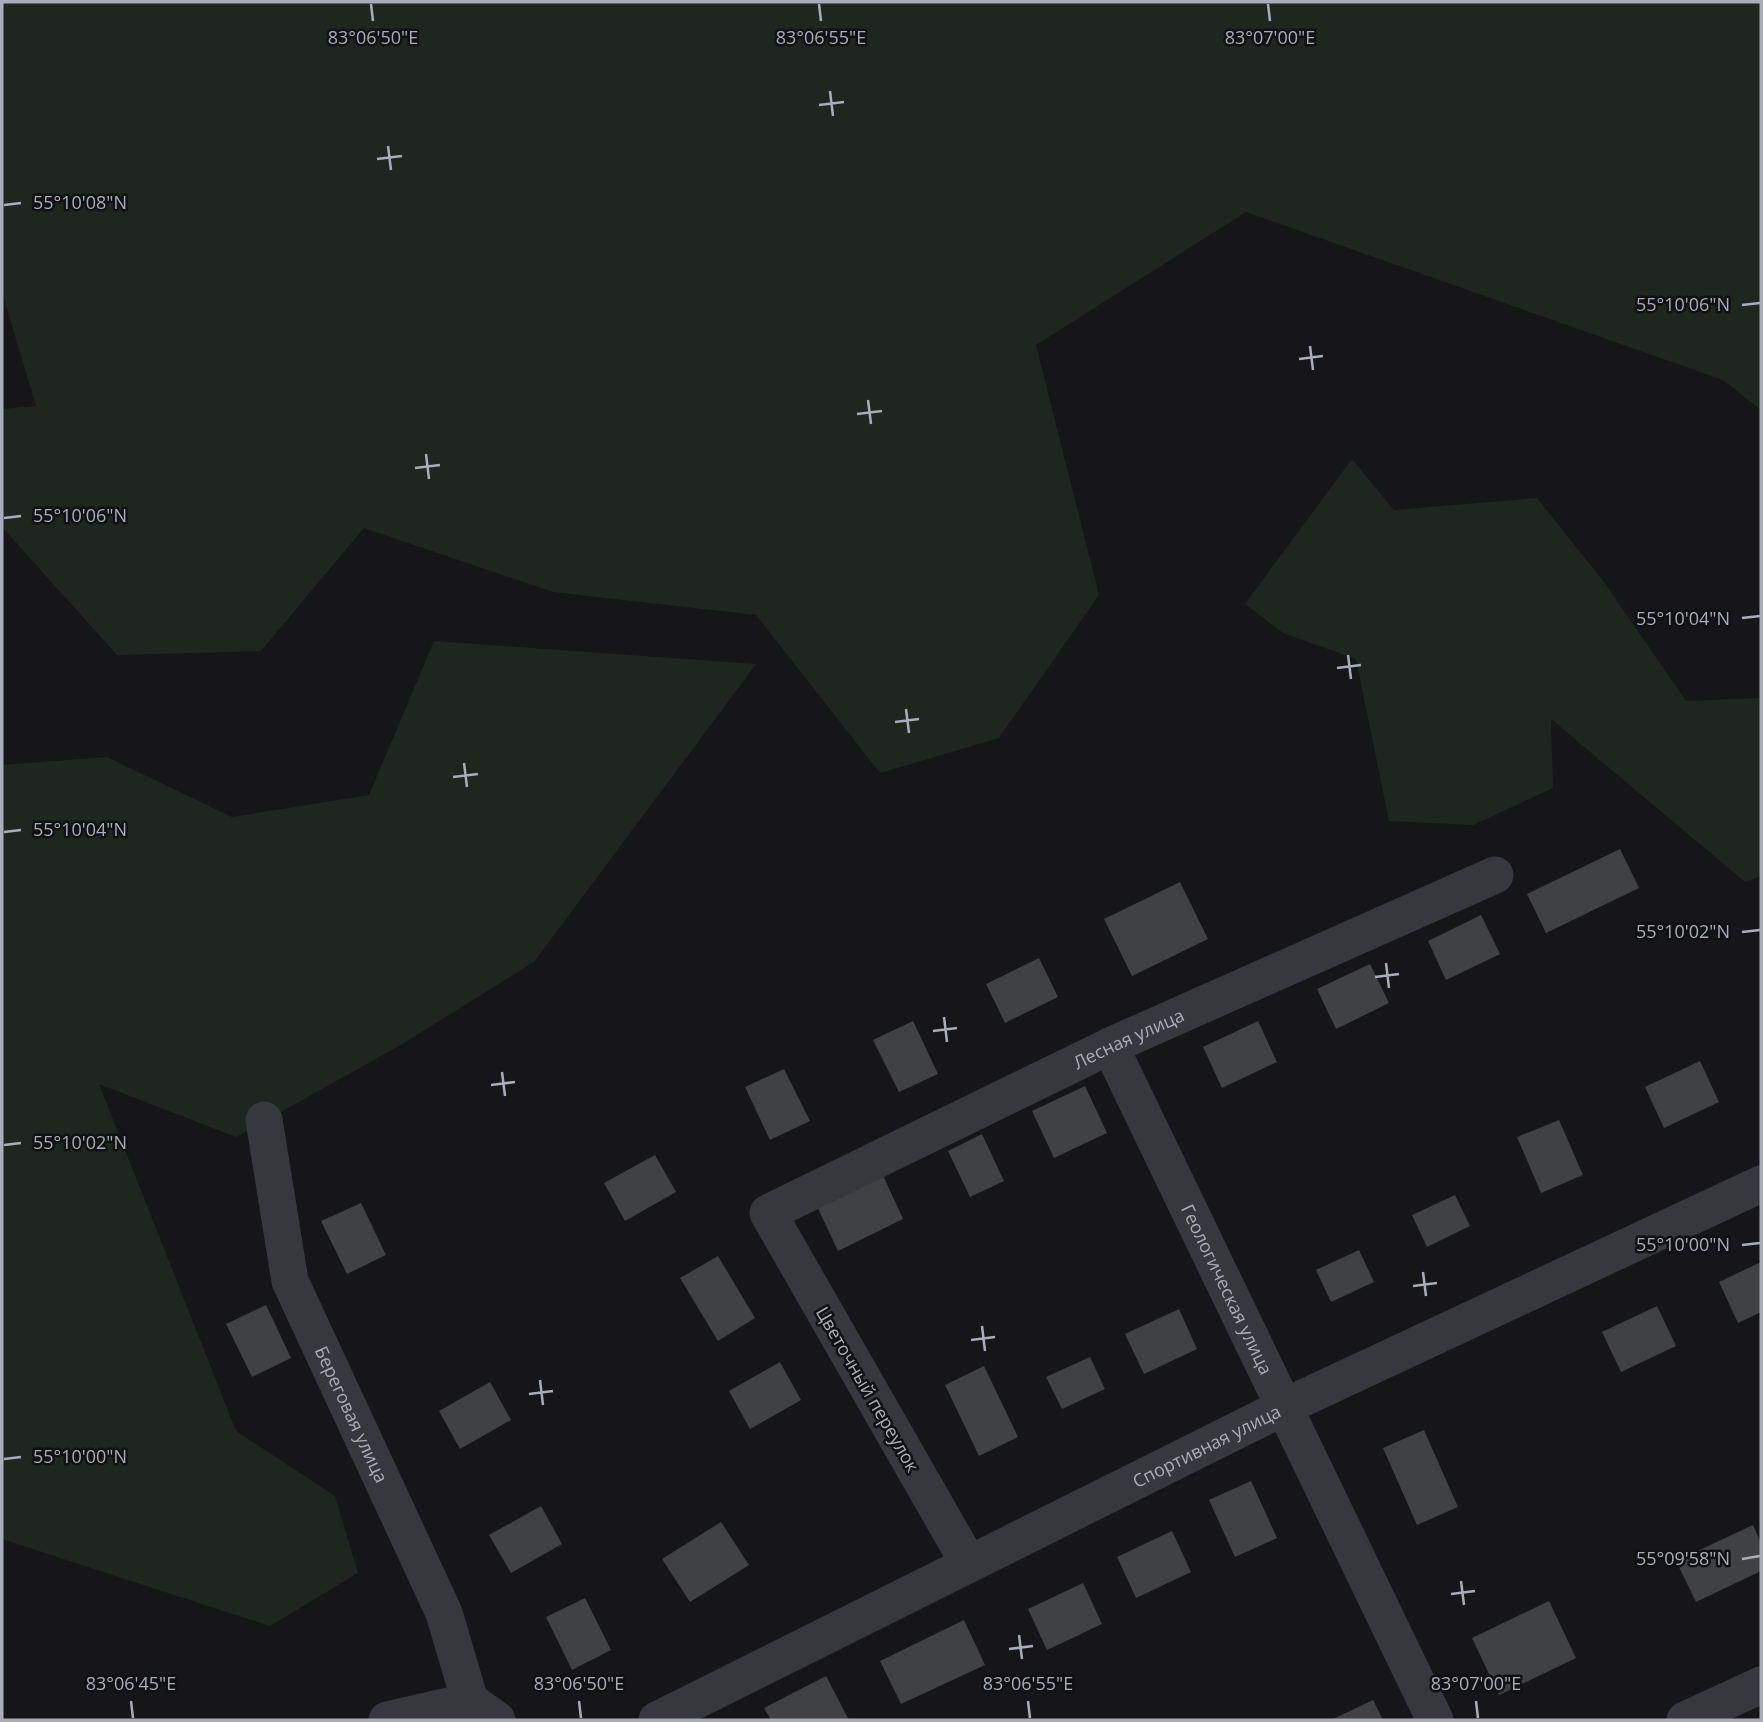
<svg xmlns="http://www.w3.org/2000/svg" width="1763" height="1722" viewBox="0 0 1763 1722" font-family="'Open Sans',sans-serif">
<style>
.green{fill:#1e261f}
.building{fill:#404145}
.lines{fill:none;stroke-linecap:round;stroke-linejoin:round}
.minor{stroke:#37383d;stroke-width:37}
.ticks{fill:none;stroke:#a8adb8;stroke-width:2.5}
.labels{text-anchor:middle;dominant-baseline:central;stroke-width:5;stroke-linejoin:round;paint-order:stroke}
.street-label{font-size:18px;fill:#a8adb8;stroke:#111113}
.ticks-label{font-size:18px;text-anchor:middle;fill:#a8adb8;stroke:#111113;stroke-width:5;stroke-linejoin:round;paint-order:stroke}
</style>
<rect width="100%" height="100%" fill="#161618"/>
<path class="green" d="M2 2H1761V410L1723 380 1246 212 1036 345 1099 595 999 738 880 773 756 615 553 592 364 528 261 651 117 655 2 527V409L36 406 2 292Z
M1352 459 1394 510 1537 498 1604 582 1686 701 1761 698V876L1745 882 1551 719 1553 788 1473 825 1389 821 1356 659 1283 633 1245 604Z
M434 641 756 664 534 962 399 1046 236 1137 99 1084 236 1431 335 1496 358 1573 270 1626 2 1539V765L107 757 232 817 369 795Z"/>
<path class="building" d="M1620 849 1639 888 1546 933 1527 894Z
M1180 882 1208 939 1132 976 1104 919Z
M1481 915 1500 954 1446 980 1428 941Z
M1039 958 1058 997 1005 1023 986 984Z
M1370 964 1389 1003 1336 1029 1317 989Z
M913 1021 938 1074 899 1092 873 1040Z
M1258 1021 1277 1062 1222 1088 1203 1047Z
M1700 1061 1719 1102 1664 1128 1645 1087Z
M784 1069 810 1121 770 1140 745 1087Z
M1085 1086 1107 1133 1054 1158 1032 1111Z
M1559 1120 1583 1175 1541 1193 1517 1137Z
M982 1134 1004 1181 970 1197 948 1151Z
M655 1155 676 1192 625 1221 604 1183Z
M881 1171 903 1219 838 1251 815 1202Z
M1455 1195 1470 1226 1427 1247 1412 1215Z
M361 1203 386 1255 347 1274 321 1221Z
M1359 1250 1374 1282 1331 1302 1316 1270Z
M718 1256 755 1318 718 1341 680 1278Z
M1761 1262V1312L1738 1323 1719 1282Z
M266 1305 291 1358 252 1377 226 1324Z
M1657 1306 1676 1346 1621 1372 1602 1332Z
M1179 1309 1197 1349 1144 1374 1125 1334Z
M1090 1357 1105 1389 1062 1409 1046 1377Z
M780 1362 801 1400 750 1429 729 1391Z
M984 1366 1018 1437 979 1456 945 1385Z
M490 1382 511 1420 460 1449 439 1411Z
M1424 1430 1458 1507 1417 1525 1383 1448Z
M1251 1481 1277 1538 1235 1557 1209 1500Z
M541 1506 562 1544 511 1573 489 1535Z
M721 1522 749 1565 690 1602 662 1559Z
M1753 1525 1761 1543V1571L1696 1602 1676 1561Z
M1172 1531 1191 1572 1136 1598 1117 1557Z
M1083 1583 1102 1624 1047 1650 1028 1609Z
M585 1598 611 1650 572 1670 546 1617Z
M1549 1601 1576 1658 1499 1695 1472 1638Z
M964 1620 985 1665 901 1704 880 1661Z
M826 1676 849 1720H771L764 1708Z
M1373 1700 1383 1720H1331Z"/>
<g class="lines">
<g class="minor">
<path id="s1" d="M1110 1046 1435 1720"/>
<path id="s2" d="M264 1120 290 1281 444 1613 470 1701"/>
<path id="s3" d="M969 1564 768 1213 1110 1046 1495 875"/>
<path d="M387 1720 470 1701 497 1720"/>
<path id="s4" d="M657 1720 1284 1407 1761 1184"/>
<path d="M1685 1720 1761 1685"/>
</g>
</g>
<path class="ticks" d="M371 4 373 21M819 4 821 21M1268 4 1270 21M830 91 833 116M819 105 844 102M388 146 391 170M377 159 402 156M4 205 21 203M1742 305 1760 303M1310 346 1313 370M1299 359 1323 356M868 400 871 424M857 414 882 411M426 454 429 479M415 468 440 465M4 518 21 516M1742 618 1760 616M1348 655 1351 679M1337 668 1361 665M906 709 909 733M895 722 919 719M464 763 467 787M453 777 478 774M4 832 21 830M1742 932 1760 930M1386 963 1389 988M1375 977 1399 974M944 1017 947 1042M933 1031 957 1028M502 1072 505 1096M491 1085 515 1082M4 1145 21 1143M1742 1245 1760 1243M1423 1272 1426 1296M1413 1286 1437 1283M982 1326 985 1351M971 1340 995 1337M540 1380 543 1405M529 1394 553 1391M4 1459 21 1457M1742 1559 1760 1556M1461 1581 1464 1605M1451 1594 1475 1591M1019 1635 1022 1659M1009 1649 1033 1646M131 1701 133 1718M579 1701 581 1718M1028 1701 1030 1718M1476 1701 1478 1718"/>
<g class="labels">
<g class="street-label">
<text stroke="none"><textPath href="#s3" startOffset="805">Лесная улица</textPath></text>
<text stroke="none"><textPath href="#s1" startOffset="270">Геологическая улица</textPath></text>
<text transform="translate(868 1389) rotate(60)">Цветочный переулок</text>
<text stroke="none"><textPath href="#s2" startOffset="310">Береговая улица</textPath></text>
<text stroke="none"><textPath href="#s4" startOffset="614">Спортивная улица</textPath></text>
</g>
</g>
<g class="ticks-label">
<text x="373" y="44">83°06'50"E</text>
<text x="821" y="44">83°06'55"E</text>
<text x="1270" y="44">83°07'00"E</text>
<text x="80" y="209">55°10'08"N</text>
<text x="1683" y="311">55°10'06"N</text>
<text x="80" y="522">55°10'06"N</text>
<text x="1683" y="625">55°10'04"N</text>
<text x="80" y="836">55°10'04"N</text>
<text x="1683" y="938">55°10'02"N</text>
<text x="80" y="1149">55°10'02"N</text>
<text x="1683" y="1251">55°10'00"N</text>
<text x="80" y="1463">55°10'00"N</text>
<text x="1683" y="1565">55°09'58"N</text>
<text x="131" y="1690">83°06'45"E</text>
<text x="579" y="1690">83°06'50"E</text>
<text x="1028" y="1690">83°06'55"E</text>
<text x="1476" y="1690">83°07'00"E</text>
</g>
<rect width="1763" height="1722" fill="none" stroke="#a8adb8" stroke-width="7"/>
</svg>
